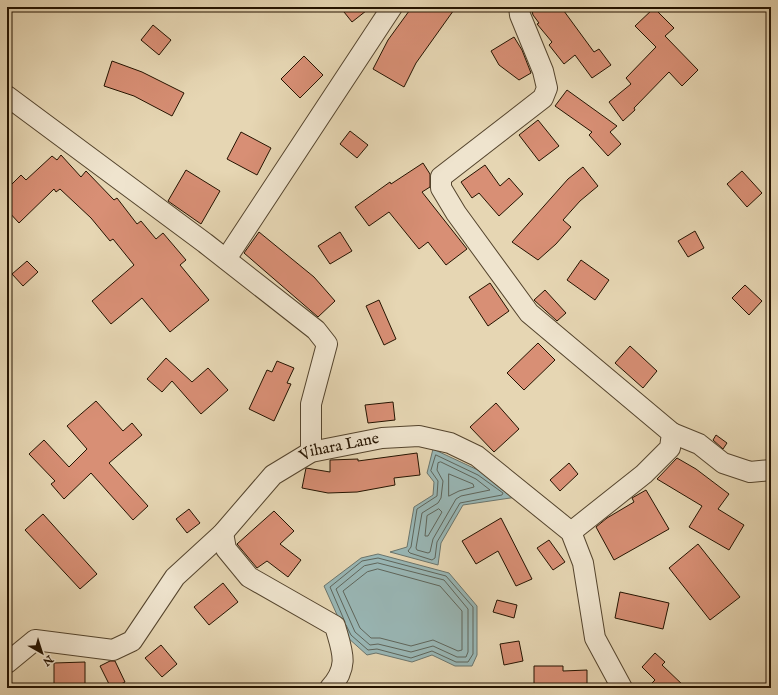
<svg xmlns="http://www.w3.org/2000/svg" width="778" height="695" viewBox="0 0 778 695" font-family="'IM FELL English',serif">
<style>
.water{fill:#99b7b6;stroke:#6a756d}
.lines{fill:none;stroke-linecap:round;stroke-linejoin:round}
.shore{stroke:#5e655b;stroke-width:1}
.building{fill:#d88f75;stroke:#241300}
.minor-casing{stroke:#54442d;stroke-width:22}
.minor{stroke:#efe4ce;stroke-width:20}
.labels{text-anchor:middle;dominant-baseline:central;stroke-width:4;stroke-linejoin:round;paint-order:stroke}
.street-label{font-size:16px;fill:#241300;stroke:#efe4ce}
</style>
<rect width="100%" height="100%" fill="#e6d6b3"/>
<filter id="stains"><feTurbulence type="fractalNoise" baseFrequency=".005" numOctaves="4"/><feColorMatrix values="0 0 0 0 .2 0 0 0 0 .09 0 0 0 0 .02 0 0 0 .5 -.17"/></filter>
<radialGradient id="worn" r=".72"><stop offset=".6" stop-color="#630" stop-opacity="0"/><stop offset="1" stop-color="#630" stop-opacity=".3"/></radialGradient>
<path class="water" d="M433 449 480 471 517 497 463 505 441 543 438 565 390 552 407 547 414 507 433 495 434 482 427 473Z
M378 554 449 573 477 606V655L472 666H455L432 655 412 662 376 653 367 655 347 637 324 586 361 558Z"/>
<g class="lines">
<path class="shore" d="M436 455 478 475 503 493 502 495 460 503 437 542 435 558 432 560 410 553 408 551 411 547 417 509 437 496 438 481 431 471Z
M441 462 476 479 490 490 461 496 456 499 433 539 430 552 428 553 417 550 416 548 422 513 438 503 441 498 443 481 437 470 438 463Z
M449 474 473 484 474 487 459 491 449 496Z
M439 509 442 512 428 536H425L427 516Z
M378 563 444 580 468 609V652L466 657H457L433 646 411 652 378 644 370 645 355 632 336 589 364 566Z
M378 569 440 586 462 611V650L458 651 433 640 411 646 380 638H371L360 628 343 591 367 572Z
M345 622 330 587 362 561 378 558 446 576 473 607V654L468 662H456L432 651 411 658 377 649 368 650 351 635 346 625"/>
</g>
<path class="building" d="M340 7H371L352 22Z
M412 7H456L416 63 404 87 373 69 388 40Z
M531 7H561L594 52 599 49 611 65 592 78 575 55 564 64 549 45 552 42 537 24 539 23 533 15Z
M654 8 674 28 665 36 698 70 682 86 669 72 634 108 635 110 623 121 609 102 631 84 626 78 656 47 635 26Z
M153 25 171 40 159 55 141 40Z
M514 37 522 50 531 73 519 80 499 65 491 51Z
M304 56 323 75 300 98 281 79Z
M112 61 142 72 184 93 172 116 134 96 104 86Z
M567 90 617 126 610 132 621 144 608 156 589 135 592 132 555 106Z
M538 120 559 146 539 161 519 135Z
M350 131 368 145 357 158 340 144Z
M241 132 271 148 257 175 227 159Z
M61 155 81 177 86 171 114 200 117 198 137 224 141 221 156 239 163 233 186 260 180 265 209 300 170 332 142 298 111 324 92 301 134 265 113 239 110 241 91 218 60 189 56 192 54 189 19 223 7 210V189L21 175 26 180 52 156 57 160Z
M423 163 430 174V187L422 192 467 249 446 265 428 242 419 249 389 212 369 226 355 207 390 182 391 184Z
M485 165 500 186 509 178 523 194 499 216 479 193 472 198 461 182Z
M583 167 598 186 580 201 563 220 571 227 556 244 538 260 512 242 568 179Z
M186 170 220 191 201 224 168 201Z
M742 171 762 193 747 207 727 184Z
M695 231 704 248 688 257 678 241Z
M259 232 314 277 335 301 318 317 244 253Z
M340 232 352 251 330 264 318 246Z
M581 260 609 280 595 300 567 280Z
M27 261 38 272 23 286 12 274Z
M490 283 509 311 488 326 469 297Z
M745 285 762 301 749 315 732 298Z
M545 290 566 313 557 321 534 300Z
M379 300 396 339 384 345 366 306Z
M538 343 555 360 524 390 507 373Z
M630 346 657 371 643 388 615 363Z
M166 358 192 382 208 368 228 390 201 414 172 381 162 392 147 379Z
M277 361 294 368 287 383 291 384 274 421 249 409 267 370 272 372Z
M96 401 123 431 132 423 142 435 109 463 148 506 133 520 91 473 64 499 51 484 55 481 29 454 44 440 69 467 87 449 67 426Z
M393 402 395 420 368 423 365 405Z
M496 403 519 429 494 452 470 427Z
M716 435 727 443 723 449 713 440Z
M417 453 420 475 394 478 395 485 357 492 328 493 302 488 306 468 330 472V460L358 459V461Z
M677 458 696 469 729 494 718 509 744 525 729 550 689 527 702 506 657 479Z
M569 463 578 474 560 491 550 480Z
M646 490 669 529 614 560 596 527 607 518 634 502 632 498Z
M189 509 200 523 187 533 176 519Z
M274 511 294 531 280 544 301 560 288 577 267 561 257 568 237 544Z
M43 514 97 574 80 589 25 530Z
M501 518 532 579 516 586 498 551 476 564 462 541Z
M549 540 565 562 553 570 537 548Z
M698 544 740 597 710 620 669 568Z
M223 583 238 602 209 625 194 607Z
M620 592 669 603 663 629 615 618Z
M497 600 517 605 514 618 493 612Z
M519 641 523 661 504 665 500 644Z
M161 645 177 664 162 677 145 658Z
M655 653 665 662 662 665 686 688H647L655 680 642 667Z
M110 661H115L125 682 113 688H111L100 666Z
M85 662V685L54 686V663Z
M534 666H563V671L587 670V688H534Z"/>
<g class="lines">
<g class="minor-casing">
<g id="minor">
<path d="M519 7 520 15 543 71 547 88 543 98 441 177V188L456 213 529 313 672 433 670 448 644 474 571 532"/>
<path d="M7 96 205 243 316 330 327 344 311 404V452"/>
<path d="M226 259 392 7"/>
<path d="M672 433 699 444 723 463 750 472 771 470"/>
<path d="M223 533 226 549 249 577 335 626C342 651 350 666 330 688"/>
<path id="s1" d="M7 663 35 640 113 650 132 641 175 577 223 533 273 475 311 452 382 438 419 436 450 443 477 456 571 532 583 563 595 638 622 688"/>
</g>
</g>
<use href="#minor" class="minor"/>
</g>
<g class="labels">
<g class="street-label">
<text stroke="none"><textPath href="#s1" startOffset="428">Vihara Lane</textPath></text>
</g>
</g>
<rect width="778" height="695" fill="none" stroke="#e6d6b3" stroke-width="24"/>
<rect x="8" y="8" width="762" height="679" fill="none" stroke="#241300" stroke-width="2"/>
<rect x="12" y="12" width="754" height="671" fill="none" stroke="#241300"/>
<g transform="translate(42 653) rotate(141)" stroke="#efe4ce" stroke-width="3" paint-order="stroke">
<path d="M0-3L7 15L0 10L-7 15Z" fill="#241300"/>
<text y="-6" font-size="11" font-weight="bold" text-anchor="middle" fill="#241300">N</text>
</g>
<rect width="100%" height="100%" filter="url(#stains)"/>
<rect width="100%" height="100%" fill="url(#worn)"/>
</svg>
